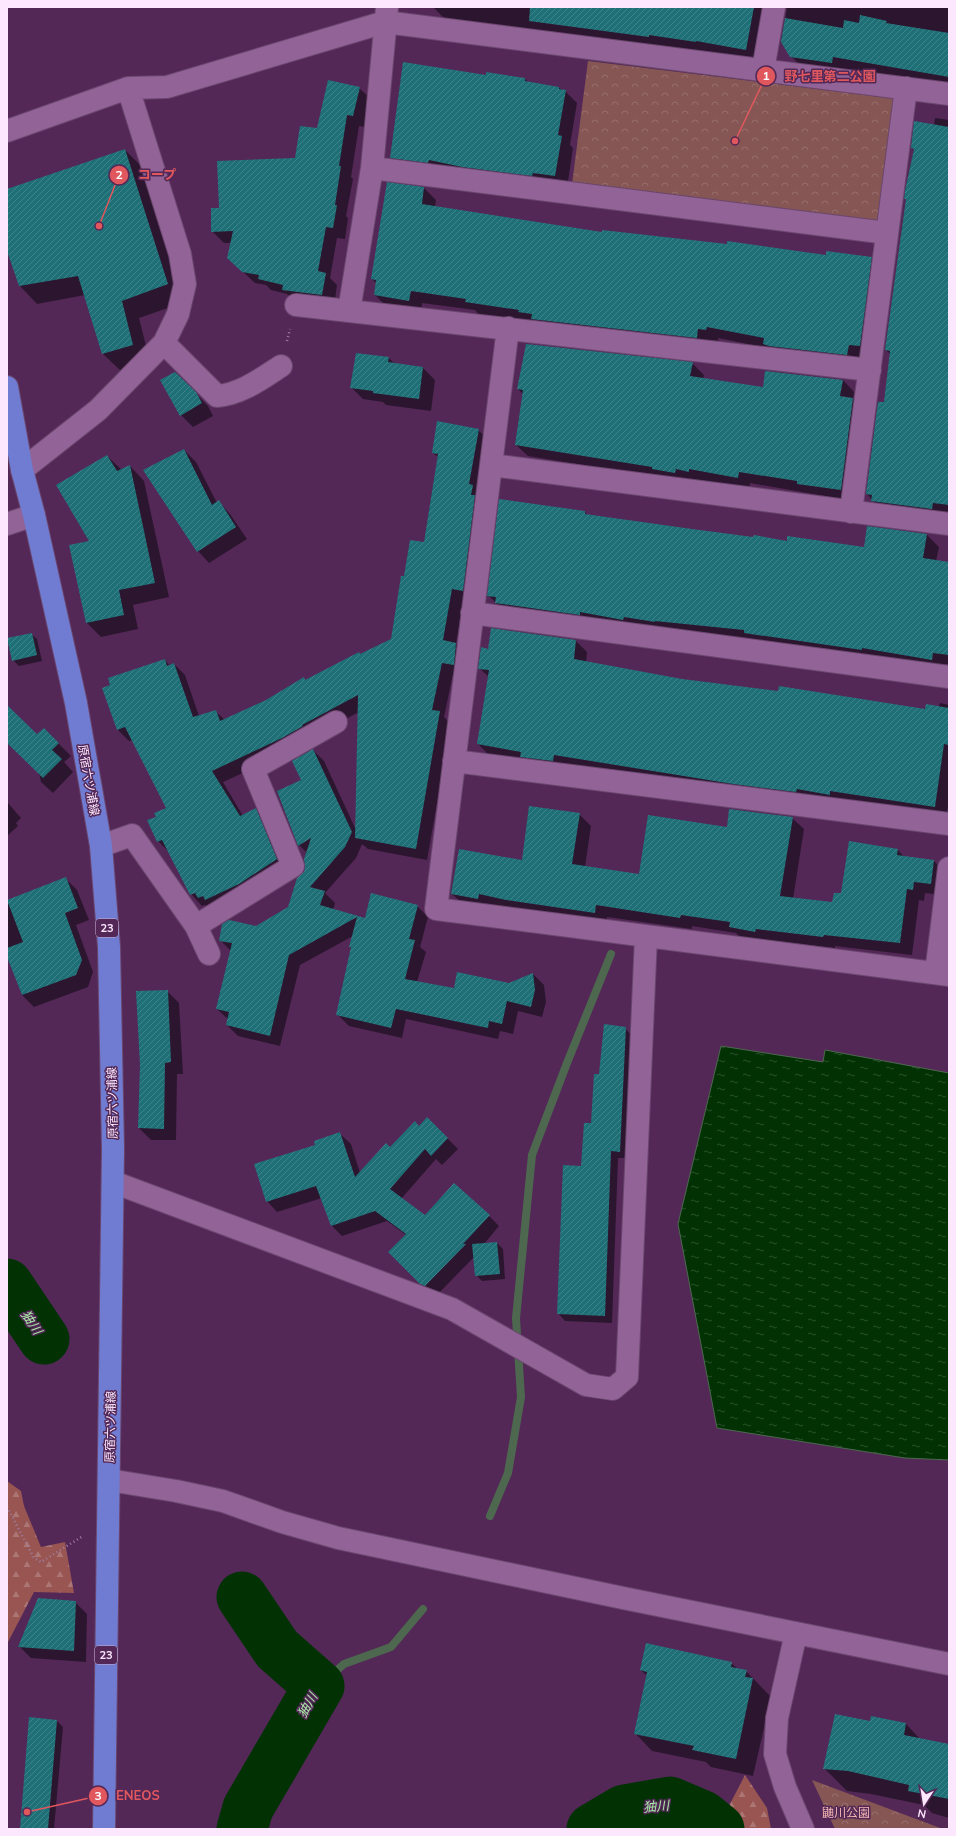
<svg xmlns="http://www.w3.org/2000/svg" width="956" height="1836" viewBox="0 0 956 1836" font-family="Mulish,'Noto Sans JP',sans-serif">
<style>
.forest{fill:url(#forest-firs)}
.park{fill:url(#park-crowns)}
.water{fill:url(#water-ripples);stroke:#4d684f}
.shadow{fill:#0007}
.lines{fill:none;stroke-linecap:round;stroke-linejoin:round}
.stream{stroke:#4d684f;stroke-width:8}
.river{stroke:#023204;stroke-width:51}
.building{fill:url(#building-hatch)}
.minor-casing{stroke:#6a466e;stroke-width:24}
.major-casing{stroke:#6a466e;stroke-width:24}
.path{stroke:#9f7ea2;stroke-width:2.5;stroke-dasharray:1 3;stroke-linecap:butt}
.minor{stroke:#916396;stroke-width:22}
.major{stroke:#707cd2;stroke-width:22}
.labels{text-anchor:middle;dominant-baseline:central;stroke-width:3;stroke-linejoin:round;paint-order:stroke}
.shield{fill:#532857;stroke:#c9aecc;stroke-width:1}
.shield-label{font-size:11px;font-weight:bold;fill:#fce7fe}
.street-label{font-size:12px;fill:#fce7fe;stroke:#532857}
.park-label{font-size:12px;fill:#f3b6b1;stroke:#532857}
.water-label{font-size:13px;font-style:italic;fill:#abefa8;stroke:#532857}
.leader{fill:none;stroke:#e0585e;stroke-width:1.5}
.callout-dot{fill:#e0585e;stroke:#532857;stroke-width:1.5}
.mark-label{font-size:12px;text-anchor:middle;font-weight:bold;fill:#fff}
.callout-label{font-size:13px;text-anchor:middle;font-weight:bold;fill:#e0585e;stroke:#532857;stroke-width:3;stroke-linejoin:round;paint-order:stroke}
</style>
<defs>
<pattern id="forest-firs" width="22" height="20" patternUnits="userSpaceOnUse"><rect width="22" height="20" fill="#985552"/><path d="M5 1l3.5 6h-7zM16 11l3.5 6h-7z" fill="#ac7675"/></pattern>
<pattern id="park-crowns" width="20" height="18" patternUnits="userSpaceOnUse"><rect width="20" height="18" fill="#855653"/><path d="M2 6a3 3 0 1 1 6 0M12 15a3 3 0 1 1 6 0" fill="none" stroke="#976e6d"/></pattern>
<pattern id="water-ripples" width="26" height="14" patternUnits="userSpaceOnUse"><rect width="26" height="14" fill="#023204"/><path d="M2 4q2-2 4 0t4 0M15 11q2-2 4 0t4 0" fill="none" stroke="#28502a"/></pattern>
<pattern id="building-hatch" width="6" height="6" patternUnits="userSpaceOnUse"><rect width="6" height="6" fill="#1f6f76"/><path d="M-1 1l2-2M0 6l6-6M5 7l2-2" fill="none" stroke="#40848b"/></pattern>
</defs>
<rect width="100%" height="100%" fill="#532857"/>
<path class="forest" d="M7 1481 21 1491 24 1506 41 1547 65 1542 74 1593 34 1592 7 1644Z
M745 1775 767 1808 771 1829H717Z"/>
<path class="park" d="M588 61 898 99 882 226 572 184Z
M812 1780 943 1829H835Z
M670 1817 695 1829H620L627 1825Z"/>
<path class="water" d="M721 1046 823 1062 825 1050 949 1073V1460L905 1458 717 1428 678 1224Z"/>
<path class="shadow" d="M433 7H781L758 61 708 52 707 53 661 46V48L445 19Z
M787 7H949V86L844 69 843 74 803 68 791 56 782 42Z
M487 76 525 79 529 83 559 88 565 91 577 103 570 145 573 148 567 188 403 169 391 157Z
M359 88 371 99 365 127 359 126 351 177 353 179 346 216 348 218 345 239 337 238 330 278 337 285 334 306 295 302 287 294 271 290 266 285 255 283 240 269 232 243H224L212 231 220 209 296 159 318 129Z
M935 118 949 120V515L884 513 867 494 885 404 891 355 886 350 907 200 905 198 914 150 912 148 934 126Z
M125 150 142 167 185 302 139 318 150 362 121 371 103 354 85 295 37 304 20 286 7 248V190Z
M388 184 424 188 436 200 435 207 603 233 827 256 871 258 883 270 859 366 718 338V341L710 340 708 349 478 314 475 310 422 303 421 312 387 307 375 295 377 284 372 279Z
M389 358 395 364 423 368 435 380 431 411 386 405 383 402 363 399 351 387Z
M692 363 704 375 703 379 764 388 843 380 854 392 853 399 864 410 853 501 750 483 749 489 700 480V483L662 478 528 456 516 445 523 394 518 389Z
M175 373 208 406 213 416 193 427 181 415Z
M478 430 490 441 474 602 463 600 456 644 467 655 465 676 453 674 444 717 451 724 427 860 368 849 362 844 356 858 325 893 335 903 333 910 365 919 417 906 428 917 420 947 426 952 417 982 455 989 509 984 533 974 544 985 546 1002 542 1017 518 1011 513 1034 500 1031 498 1039 406 1019 402 1038 349 1026 338 1015 352 948 350 946 353 936 300 965 280 1046 238 1036 227 1025 229 1020 217 1009 231 951 220 940 256 927 289 908 305 873 307 853 299 845 302 780 313 750 324 761 357 832 359 712 313 736 293 750 223 782 243 816 256 810 267 821 288 871 210 909 205 905 202 906 191 894 169 852 158 841 157 817 168 808 133 740 129 741 118 730 165 660 170 666 174 664 185 675 199 716 215 711 225 720 392 640 405 577 424 543 438 457 433 453Z
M184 450 196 462 217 503 219 502 230 514 247 539 209 563 198 551Z
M107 456 122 470 130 466 144 481 169 597 133 605 138 629 101 637 87 623 91 541Z
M585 512 587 515 692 530 788 542 865 549 868 527 927 535 939 547 936 561 949 563V665L945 664 944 672 508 615 488 595Z
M31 634 37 639 42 661 19 666 13 660Z
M575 640 587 652 586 663 682 680 926 710 939 707 940 703 949 705V800L946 818 490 756 478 744 489 677 479 668 489 650Z
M7 714 36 736 44 729 71 756 64 762 73 772 53 793 41 782 39 773 7 742Z
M7 802 21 818 16 823 18 826 7 836Z
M579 814 591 826 585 867 640 875 728 828 792 818 804 829 793 899 833 903 841 895 898 850 904 857 934 861 946 873 942 895 925 893 924 901 919 900 912 955 835 946V948L767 940V943L742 939 736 933 692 926V929L607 917 606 924 464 905 452 894 522 861Z
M65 878 77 890 89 920 76 925 93 972 88 987 34 1007 22 995 7 954V901Z
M167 991 179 1003 183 1074H177L176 1140H151L139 1128Z
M625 1028 632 1036 627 1158H618L612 1323 565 1321 558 1313 599 1076Z
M427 1118 458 1149 442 1165 436 1159 401 1199 425 1216H489L499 1226 484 1244 497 1243 503 1249 505 1279 482 1281 476 1275 474 1257 436 1296 432 1294 389 1252 406 1235 387 1221 342 1236 332 1226 322 1198 277 1212 267 1201 317 1145 340 1134 351 1144 360 1173 390 1148 419 1127Z
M75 1602 87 1614 86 1662 31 1658 19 1646Z
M731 1663 738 1669 746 1671 771 1697 753 1776 711 1767 706 1762 652 1751 635 1733 647 1676 641 1670Z
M57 1721 63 1727 54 1829H21Z
M871 1723 906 1724 921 1740 949 1745V1818L932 1813 924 1805 871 1794 847 1791 824 1768Z"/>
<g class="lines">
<path class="stream" d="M490 1516 508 1473 521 1397 516 1318 532 1155 567 1063 611 954
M319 1686 344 1664 391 1647 423 1609"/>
<path class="river" d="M7 1284 44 1339
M242 1829 248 1808 319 1686 277 1649 242 1597
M592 1829 624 1810 670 1802 703 1816 719 1829"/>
</g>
<path class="building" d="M530 7H754L746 50 696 41V42L649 35V37L529 21Z
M860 15 887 21 886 23 949 33V77L833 57 832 63 790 57 781 42 785 18 843 28 844 20 859 23Z
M403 62 486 75V72L525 78V81L559 87V89L566 90 558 135 562 136 555 176 533 173 532 176 462 167 429 160 428 163 390 158Z
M328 80 360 87 353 116 347 115 339 166H341L335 205H337L333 228 326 227 318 271 326 273 322 295 282 290 283 285 258 279 259 275 242 272 227 258 233 231 211 232V208H219L217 161 295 158 300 126 317 128Z
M914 121 949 127V505L933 503 932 509 871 501 872 495 866 494 878 402H884L890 351 885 350 906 199H904L905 191 914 149 911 148Z
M125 149 168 284 122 301 133 345 102 354 78 276 19 286 7 251V189Z
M387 182 424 187 422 204 602 232V230L727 244V241L826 255V251L872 257 860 346 849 345 847 355 769 346 763 344 764 338 707 327 706 330 698 329 697 338 531 319 532 314 518 312 519 310 465 302 466 299 411 291 409 301 374 295 376 280 371 279Z
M526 344 693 362 690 376 763 387 765 371 843 380 840 396 853 398 841 490 797 484V481L739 472 738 478 689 469V472L676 469 675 473 652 469V467L515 445 523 390 517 389Z
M356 353 389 357 388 362 423 367 419 399 373 393V391L350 388Z
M175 372 196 392 202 403 180 416 160 380Z
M437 421 479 429 469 484 473 485 471 495H475L463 591 452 589 443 640 456 643 454 665 442 663 432 710 440 711 416 849 355 838 358 695 302 725 303 726 282 738 212 771 240 816 256 808 277 859 239 884 205 900 203 896 198 898 195 893 190 895 162 840 157 842 147 820 156 817 154 813 166 808 125 727 117 730 102 688 110 685 108 678 165 659 167 666 174 663 193 717 216 710 220 721 266 700 304 677 305 680 359 652 360 654 391 639 401 576H404L410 540 424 542 438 454 432 453Z
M184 449 212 505 219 500 236 527 197 552 143 470Z
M107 455 117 471 130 465 155 583 119 590 124 615 86 623 69 545 89 541 56 485Z
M499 499 585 511V514L692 529 753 537 754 535 787 541V536L864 547 867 526 927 534 923 558 949 562V655L933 653 932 660 862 648V650L744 633V630L655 621V622L624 617 623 620 580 612V615L495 603 496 597 487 596Z
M491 628 576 640 574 659 682 679 778 691 779 686 925 709 926 704 949 708V745L944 744 935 807 830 791V795L797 789 796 792 733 784 554 755 553 761 520 757 521 752 477 744 489 670 478 669 481 647 488 649Z
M32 633 37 655 12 661 7 638Z
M7 705 37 734 44 728 59 743 52 750 62 759 43 778 7 743Z
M313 749 352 832 345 847 310 887 325 891 320 905 365 918 371 893 418 905 409 939 415 940 405 979 454 988 457 972 509 983 533 973 535 990 531 1007 507 1001 502 1024 489 1021 488 1028 396 1009 391 1028 336 1015 351 947H349L357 917 289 955 270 1036 226 1025 229 1012 216 1009 232 943 219 941 222 924 229 920 256 926 288 907 297 878 304 872 305 867 304 859 311 838 298 846 277 791 301 780 292 761Z
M529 806 580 813 572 864 639 874 648 815 727 827 729 809 793 817 780 896 832 902 834 893H841L849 841 898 849 897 855 934 860 931 884 914 882 913 890 907 889 900 943 824 935 823 937 756 929 755 932 729 927 730 922 681 915 680 918 596 905 595 913 506 900 479 894 478 899 451 894 459 849 522 860Z
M66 877 78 908 65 913 82 960 76 975 22 995 7 957V948L23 942 7 900Z
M168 990 171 1062 165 1063 164 1129 138 1128 140 1065 136 991Z
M604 1024 626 1027 620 1152 611 1151 605 1316 557 1314 563 1165 581 1166 584 1123H591L594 1074H599Z
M427 1117 448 1138 431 1156 425 1149 390 1189 425 1215 454 1183 490 1215 463 1244H466L425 1286 420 1284 388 1252 406 1234 375 1211 331 1226 316 1186 266 1202 254 1164 315 1145 314 1141 340 1132 355 1177 386 1143 390 1147 415 1121 419 1126Z
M497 1242 500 1274 475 1276 472 1244Z
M38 1598 76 1601 74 1651 18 1647Z
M646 1643 732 1662 731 1667 747 1670 745 1677 753 1678 736 1759 692 1750 694 1746 634 1734 647 1672 640 1670Z
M835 1714 870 1721 871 1716 906 1723 904 1735 949 1744V1799L908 1791 909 1785 848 1771 823 1769Z
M29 1717 57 1720 48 1829H20Z"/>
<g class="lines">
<g class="minor-casing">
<path id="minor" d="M387 8 372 168 349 311 870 370
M763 70 774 7
M7 131 128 88 167 87 385 22 949 94
M372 168 887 233
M296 305 349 311
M508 328 436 909 949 975
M164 343 217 396C241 394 261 379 281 366
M491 465 949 524
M22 470 98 410 164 343 178 314 185 284 180 254 128 88
M851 512 906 88
M7 524 34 515
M472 613 949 677
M454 761 949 824
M101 846 132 835 196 926 209 954
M196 926 293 866 253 769 336 722
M936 973 949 868
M113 1182 452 1309 586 1385 613 1389 627 1377 646 936
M109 1480 176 1491 223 1501 282 1522 338 1538 623 1598 949 1664
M796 1633 777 1718 775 1754 785 1787 803 1829"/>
</g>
<g class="major-casing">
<path id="major" d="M7 387 22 470 34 515 76 703 101 846 109 947 113 1149 104 1829"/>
</g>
<path class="path" d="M287 341 290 329
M7 1507 34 1558 41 1562 83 1536"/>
<use href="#minor" class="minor"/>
<use href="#major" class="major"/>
</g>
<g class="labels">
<g class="shield">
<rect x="96" y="919" width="22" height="18" rx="3"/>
<rect x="95" y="1646" width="22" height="18" rx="3"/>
</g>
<g class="shield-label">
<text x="107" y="928">23</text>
<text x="106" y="1655">23</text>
</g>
<g class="street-label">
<text transform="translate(89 780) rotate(80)">原宿六ツ浦線</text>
<text transform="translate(112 1103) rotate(-91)">原宿六ツ浦線</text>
<text transform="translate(110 1427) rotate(-89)">原宿六ツ浦線</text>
</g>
<g class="park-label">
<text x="846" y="1812">鼬川公園</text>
</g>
<g class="water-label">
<text transform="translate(32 1322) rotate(56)">㹨川</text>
<text transform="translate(307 1705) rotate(-60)">㹨川</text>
<text transform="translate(656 1806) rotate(-5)">㹨川</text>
</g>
</g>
<path class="leader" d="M735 141L766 76M99 226L119 175M27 1812L98 1796"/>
<g class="callout-dot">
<circle cx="735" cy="141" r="4"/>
<circle cx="99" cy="226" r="4"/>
<circle cx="27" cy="1812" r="4"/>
<circle cx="766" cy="76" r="10"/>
<circle cx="119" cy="175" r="10"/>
<circle cx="98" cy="1796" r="10"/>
</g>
<g class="mark-label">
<text x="766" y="80">1</text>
<text x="119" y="179">2</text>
<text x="98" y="1800">3</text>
</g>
<g class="callout-label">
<text x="830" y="81">野七里第二公園</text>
<text x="157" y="179">コープ</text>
<text x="138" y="1800">ENEOS</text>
</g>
<rect width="956" height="1836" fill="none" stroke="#fce7fe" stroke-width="16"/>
<g transform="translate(924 1804) rotate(192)" stroke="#532857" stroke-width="3" paint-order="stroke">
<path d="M0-3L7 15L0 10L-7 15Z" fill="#fce7fe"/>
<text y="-6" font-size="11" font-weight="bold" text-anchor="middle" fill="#fce7fe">N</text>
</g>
</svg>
